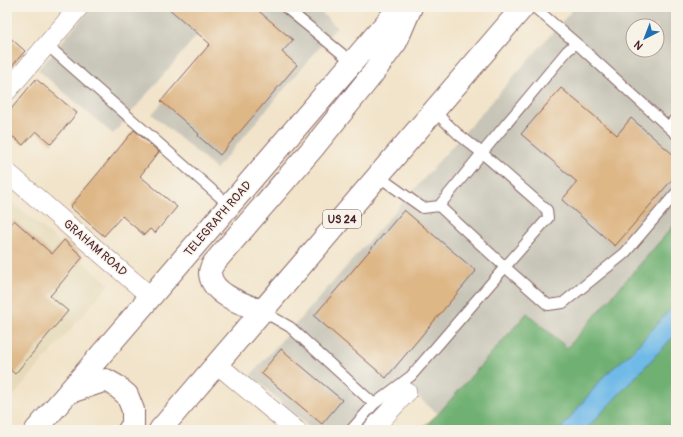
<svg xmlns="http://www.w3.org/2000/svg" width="683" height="437" viewBox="0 0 683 437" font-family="Pangolin,sans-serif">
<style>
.built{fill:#e5daba}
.industrial{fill:#c7c4b8;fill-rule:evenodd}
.forest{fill:#6fb072;stroke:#5c684e}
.water{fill:#6fbae8;stroke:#5c6c8a}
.building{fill:#deb787}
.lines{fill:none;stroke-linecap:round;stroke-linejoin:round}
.lane-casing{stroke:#856463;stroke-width:12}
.street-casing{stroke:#856463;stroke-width:20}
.primary-casing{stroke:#856463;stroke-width:24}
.lane{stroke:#fff;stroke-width:10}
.street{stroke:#fff;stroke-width:19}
.primary{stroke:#fff;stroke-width:22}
.labels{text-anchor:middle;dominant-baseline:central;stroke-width:3;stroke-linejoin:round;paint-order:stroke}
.shield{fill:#f7f3e8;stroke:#7e5f64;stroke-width:1}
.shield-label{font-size:11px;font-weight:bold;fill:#4a1f2b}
.street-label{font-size:12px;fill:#4a1f2b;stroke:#f7f3e8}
</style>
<rect width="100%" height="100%" fill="#f7f3e8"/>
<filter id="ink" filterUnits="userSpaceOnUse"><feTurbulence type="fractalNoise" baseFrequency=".025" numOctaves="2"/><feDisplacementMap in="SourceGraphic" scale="8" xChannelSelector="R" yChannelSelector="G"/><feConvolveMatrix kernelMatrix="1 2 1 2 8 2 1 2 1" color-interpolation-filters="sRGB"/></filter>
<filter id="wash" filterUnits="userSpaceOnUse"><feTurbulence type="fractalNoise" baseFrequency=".012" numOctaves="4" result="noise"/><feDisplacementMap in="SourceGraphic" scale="16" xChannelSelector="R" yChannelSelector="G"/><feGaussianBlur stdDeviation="0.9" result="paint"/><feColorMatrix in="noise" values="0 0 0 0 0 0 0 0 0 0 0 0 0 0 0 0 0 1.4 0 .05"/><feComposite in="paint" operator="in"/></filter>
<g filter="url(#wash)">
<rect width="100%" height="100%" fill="#f2e4ca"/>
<path class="built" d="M7 198 109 284 7 403Z"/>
<path class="industrial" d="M92 7H221L113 134 38 70Z
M247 7H315L337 27 216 169 152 114Z
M575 7H676V223L566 348 527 313 438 414 405 386 366 430H313L251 375ZM633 26H657V50H633Z"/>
<path class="forest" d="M676 223V430H420L438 414 527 313 567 348Z"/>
<path class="water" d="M676 305V334L590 425 584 430H560L605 375 631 353 665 315Z"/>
<g id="blocks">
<path class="building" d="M167 7H254L293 40 282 52 297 65 220 155 198 136 199 134 161 101 210 44Z
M7 35 25 51 7 72Z
M36 79 77 113 51 144 36 131 23 145 7 132V114Z
M561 88 617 135 631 118 676 157V175L615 246 562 200 577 182 521 134Z
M134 130 159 152 140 176 177 207 155 233 150 229 144 235 122 216 104 236 70 207Z
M404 210 476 271 386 378 314 316Z
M14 220 52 254 64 240 83 257 50 296 68 311 15 374 7 367V228Z
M281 349 342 400 322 424 261 373Z"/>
</g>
</g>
<g filter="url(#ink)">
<use href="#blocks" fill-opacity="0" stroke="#856463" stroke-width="1"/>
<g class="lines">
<g class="lane-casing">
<path id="lane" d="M285 7 352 62
M576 43 676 134
M47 45 229 205
M434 111 458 134 482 153 567 51 576 43 534 7
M668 127 676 118
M439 206 482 153 547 210 548 218 505 267 548 305 563 303 625 253 676 193
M262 311 290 327 374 404
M351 430 374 404 411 376 505 267 439 206 423 208 378 176"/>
</g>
<g class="street-casing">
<path id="street" d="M7 91 79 7
M7 172 150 296
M217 364 296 430
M372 430 407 392"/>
</g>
<g class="primary-casing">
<path id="primary" d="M262 311C246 305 211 295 210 273 210 270 212 266 213 264L313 148 371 76 396 42 411 7
M70 392 106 380 115 385 127 395 133 410V425L129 430
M36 430 400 7
M160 430 523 7"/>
</g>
<use href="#lane" class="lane"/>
<use href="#street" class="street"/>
<use href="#primary" class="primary"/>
</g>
</g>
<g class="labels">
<rect class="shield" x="323" y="210" width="38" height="18" rx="3"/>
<g class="shield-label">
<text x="342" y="219">US 24</text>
</g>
<g class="street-label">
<text transform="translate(218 219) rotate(-49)">TELEGRAPH ROAD</text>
<text transform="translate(95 248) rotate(41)">GRAHAM ROAD</text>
</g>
</g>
<rect width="683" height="437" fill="none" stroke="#f7f3e8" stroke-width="24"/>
<g transform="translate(645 38) rotate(222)"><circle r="19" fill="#f7f3e8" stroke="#b29e9c"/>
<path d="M0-3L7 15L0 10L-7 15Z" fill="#1f6fb2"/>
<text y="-6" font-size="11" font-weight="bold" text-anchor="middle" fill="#4a1f2b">N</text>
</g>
</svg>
